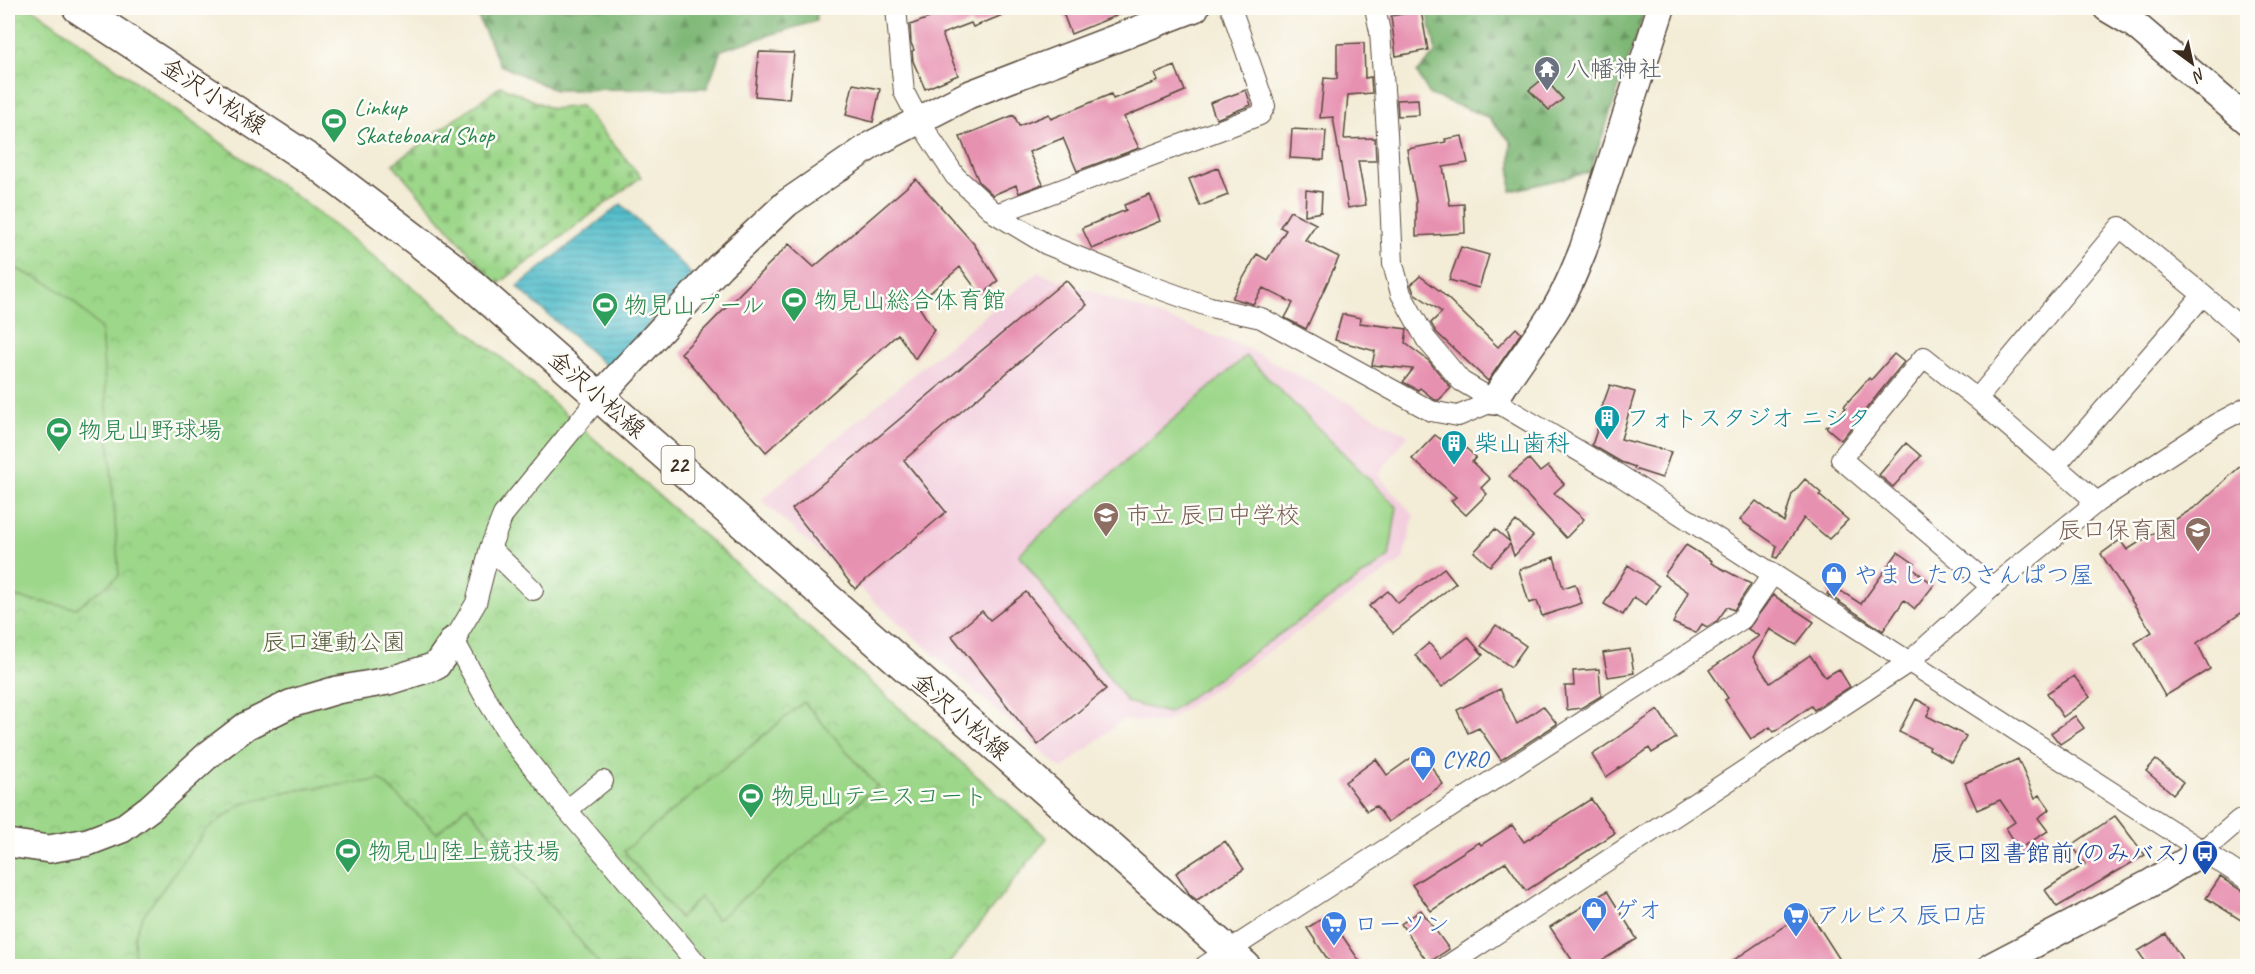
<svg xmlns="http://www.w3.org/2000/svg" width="2255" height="974" viewBox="0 0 2255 974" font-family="Caveat,'Klee One',sans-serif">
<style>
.built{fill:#f3cfde}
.forest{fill:url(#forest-firs);stroke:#5c714a;stroke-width:1.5}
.cemetery{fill:url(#cemetery-stones);stroke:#6c8054;stroke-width:1.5}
.park{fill:url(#park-crowns);stroke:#6c8054;stroke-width:1.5}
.pitch{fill:#9dd78a;stroke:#6c8054;stroke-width:1.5}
.water{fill:url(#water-rules);stroke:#467474;stroke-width:1.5}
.building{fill:#e791b1}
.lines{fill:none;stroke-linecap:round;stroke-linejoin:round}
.street-casing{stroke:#57473a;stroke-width:22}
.secondary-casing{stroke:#57473a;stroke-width:30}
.primary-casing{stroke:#57473a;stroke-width:33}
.street{stroke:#fff;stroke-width:20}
.secondary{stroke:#fff;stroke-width:27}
.primary{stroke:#fff;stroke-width:30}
.labels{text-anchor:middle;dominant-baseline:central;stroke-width:5;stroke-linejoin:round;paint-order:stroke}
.shield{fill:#fdfcf7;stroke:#75695f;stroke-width:1.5}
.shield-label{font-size:22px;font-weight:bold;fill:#3b2a1e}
.worship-label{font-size:24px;fill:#5b616d;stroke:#fdfcf7;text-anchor:start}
.street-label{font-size:24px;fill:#3b2a1e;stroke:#fdfcf7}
.leisure-label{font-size:24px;fill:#27864d;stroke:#fdfcf7;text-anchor:start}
.culture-label{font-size:24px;fill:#0d838f;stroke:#fdfcf7;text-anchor:start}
.education-label{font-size:24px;fill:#785e54;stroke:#fdfcf7;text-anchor:start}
.shop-label{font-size:24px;fill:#366cbe;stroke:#fdfcf7;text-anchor:start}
.park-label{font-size:24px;fill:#585e3e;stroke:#fdfcf7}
.transit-label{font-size:24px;fill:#164399;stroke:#fdfcf7;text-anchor:end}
</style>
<defs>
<pattern id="forest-firs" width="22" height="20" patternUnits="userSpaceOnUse" patternTransform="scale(1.5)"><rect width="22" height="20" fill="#7eb876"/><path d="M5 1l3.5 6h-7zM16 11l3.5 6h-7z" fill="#689660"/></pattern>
<pattern id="cemetery-stones" width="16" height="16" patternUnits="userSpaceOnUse" patternTransform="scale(1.5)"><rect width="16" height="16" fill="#9dd78a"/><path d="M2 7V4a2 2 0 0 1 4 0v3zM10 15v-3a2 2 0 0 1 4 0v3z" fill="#88b977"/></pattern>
<pattern id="park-crowns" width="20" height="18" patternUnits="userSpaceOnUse" patternTransform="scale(1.5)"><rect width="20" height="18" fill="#9dd78a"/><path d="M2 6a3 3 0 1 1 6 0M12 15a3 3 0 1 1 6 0" fill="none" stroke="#88b977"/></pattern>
<pattern id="water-rules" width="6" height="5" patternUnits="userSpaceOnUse" patternTransform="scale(1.5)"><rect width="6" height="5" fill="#51bdcb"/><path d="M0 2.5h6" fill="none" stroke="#449aa4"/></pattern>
</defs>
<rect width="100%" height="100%" fill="#fdfcf7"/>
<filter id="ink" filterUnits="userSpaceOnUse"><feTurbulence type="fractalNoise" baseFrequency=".0167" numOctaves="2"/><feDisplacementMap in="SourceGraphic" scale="12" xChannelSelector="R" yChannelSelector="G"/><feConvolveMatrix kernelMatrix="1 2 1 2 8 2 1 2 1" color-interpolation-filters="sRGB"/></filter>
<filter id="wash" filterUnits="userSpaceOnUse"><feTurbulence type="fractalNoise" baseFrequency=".008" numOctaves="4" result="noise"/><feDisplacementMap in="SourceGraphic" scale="24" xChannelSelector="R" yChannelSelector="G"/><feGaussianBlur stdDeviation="1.35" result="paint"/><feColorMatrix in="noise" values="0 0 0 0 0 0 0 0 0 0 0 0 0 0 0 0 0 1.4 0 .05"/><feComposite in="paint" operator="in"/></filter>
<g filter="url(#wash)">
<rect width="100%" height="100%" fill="#f3ecd6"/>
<path class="built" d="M1038 272 1245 347 1408 435 1378 475 1414 516 1403 560 1164 723 1122 720 1062 769 761 500Z"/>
<path class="forest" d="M474 8H817L816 21 721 50 707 88 555 90 500 65Z
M1437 8H1646L1590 172 1511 191V142L1488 117 1430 95 1417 73 1436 52 1428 15Z"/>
<path class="cemetery" d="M501 86 552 109 581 106 641 177 497 285 393 164Z"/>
<path class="park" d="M8 8H32L308 205 508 363 1047 838 947 966H8Z"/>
<path class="pitch" d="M8 265 50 284 73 301 101 329 119 576 76 608 8 596Z
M1246 356 1397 507 1389 557 1168 713 1127 702 1019 554Z
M804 702 877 786 717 920 700 897 680 918 624 851Z
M381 780 437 833 467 806 601 966H135L134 938 142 917 206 830 242 804 289 791Z"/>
<path class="water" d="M621 204 692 275 611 370 517 287Z"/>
<g id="blocks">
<path class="building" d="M956 8H1020L973 27 971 23 942 34 958 75 925 89 913 61 912 51 914 50 911 43 910 25Z
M1061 8H1135L1071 34Z
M1421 11 1428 50 1396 56 1391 16Z
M1364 43 1365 78 1371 77 1372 93 1348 95 1344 139 1375 138 1376 161H1358L1366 205 1348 208 1333 117 1320 118 1324 78 1337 79V44Z
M759 52 794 53 789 99 755 96Z
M1175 66 1185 91 1124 117 1139 148 1077 171 1063 138 1029 152 1043 184 1019 193 1016 185 993 195 979 182 960 137 1014 115 1019 126 1049 114 1051 119 1111 94 1113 99 1158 81 1155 74Z
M1544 78 1563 99 1549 110 1529 90Z
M853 84 880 89 873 122 846 115Z
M1246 90 1251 105 1216 119 1210 103Z
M1418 99 1419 115 1398 116 1397 100Z
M1292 129 1326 131 1324 160 1290 158Z
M1462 136 1468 163 1443 167 1450 205 1464 204 1465 233 1416 236V201L1407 149 1446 142 1445 139Z
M1218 168 1228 195 1200 206 1189 179Z
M916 179 974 244 998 281 981 296 960 267 917 304 934 330 915 359 898 334 766 452 681 353 789 244 814 267Z
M1306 190 1322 192 1321 212 1305 215Z
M1150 195 1160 221 1092 249 1082 228 1126 210 1124 205Z
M1290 211 1316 224 1305 240 1339 257 1306 329 1285 318 1293 303 1263 288 1253 304 1232 298 1257 254 1267 260 1286 230 1280 227Z
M1461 247 1489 255 1479 288 1449 280Z
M1420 276 1440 291 1498 347 1516 328 1521 333 1488 381 1436 332 1431 323 1442 312 1414 293 1411 285Z
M1066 280 1087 305 904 460 946 512 855 589 792 509Z
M1342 314 1361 318 1360 323 1407 329 1405 343 1429 361 1451 388 1439 400H1435L1420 388 1418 390 1403 382 1413 369 1372 365 1375 351 1335 340Z
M1894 354 1904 362 1841 440 1826 427 1846 408 1844 406 1869 378 1871 380Z
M1610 385 1635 392 1621 439 1671 452 1662 478 1634 469 1635 467 1621 462 1592 445 1602 415H1599Z
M1435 435 1455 450 1461 444 1476 457 1472 462 1490 479 1481 488 1487 494 1466 515 1451 501 1456 497 1412 459Z
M1906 443 1921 456 1893 487 1879 475Z
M1529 459 1540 472 1548 466 1564 484 1554 493 1584 519 1566 538 1509 476Z
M2247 460V609L2197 643 2210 669 2165 696 2135 643 2152 632 2101 554 2120 540 2127 550 2197 506Z
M1805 479 1821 493 1819 495 1848 520 1829 539 1804 518 1777 558 1774 557 1777 546 1740 520 1756 501 1784 522 1792 494Z
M1516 521 1533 536 1514 556 1510 544 1490 566 1474 552 1495 529 1510 542 1506 532Z
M1686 545 1712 561 1711 563 1751 584 1734 610 1727 607 1717 621 1707 627 1702 624 1696 633 1673 623 1688 592 1664 575Z
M1898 552 1915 564 1912 568 1934 585 1915 609 1904 600 1883 631 1827 594 1833 586 1861 604Z
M1554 557 1563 588 1575 584 1582 603 1542 616 1537 601 1529 603 1519 570Z
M1628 565 1659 586 1646 605 1634 597 1623 615 1604 604Z
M1444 568 1456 583 1393 633 1369 606 1388 591 1398 603Z
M1026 592 1106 689 1038 745 952 636 982 611 990 620Z
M1773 595 1814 622 1796 645 1770 629 1753 657 1770 683 1810 655 1825 677 1839 669 1850 687 1814 710 1811 706 1774 732 1770 727 1751 739 1725 700 1728 698 1709 670 1759 636 1748 629Z
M1496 625 1526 646 1511 667 1481 646Z
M1468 637 1483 655 1442 687 1415 655 1429 643 1441 658Z
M1630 649 1634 673 1608 677 1603 653Z
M1599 669 1601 696 1581 708 1567 710 1565 686H1574L1573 671Z
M2074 676 2090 697 2063 717 2047 693Z
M1500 689 1517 724 1543 706 1557 724 1501 760 1479 728 1468 733 1457 710Z
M1916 699 1931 707 1927 716 1966 736 1952 762 1929 749 1930 747 1899 732Z
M1658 710 1676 738 1652 753 1649 748 1606 777 1592 755Z
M2075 716 2084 728 2060 744 2051 733Z
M1421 751 1443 784 1388 822 1376 806 1367 811 1345 782 1376 759 1387 775Z
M2018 759 2035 798 2040 795 2050 809 2038 818 2048 831 2019 849 2006 828 2015 822 2000 800 1977 810 1965 783Z
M2156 760 2183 782 2173 794 2146 771Z
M1591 799 1615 833 1526 891 1506 862 1431 911 1412 885 1479 842 1481 845 1512 825 1524 842Z
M2115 816 2145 855 2057 907 2045 890 2085 864 2072 845Z
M1225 841 1244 869 1197 900 1190 895 1176 873Z
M2220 877 2247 894V924L2206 898Z
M1607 891 1637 939 1593 966H1576L1550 927Z
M1421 910 1449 949 1428 963 1401 924Z
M1808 910 1844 966H1725Z
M1328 915 1363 966H1332L1307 928Z
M2166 934 2183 961 2173 966H2148L2138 951Z"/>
</g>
</g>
<g filter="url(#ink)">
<use href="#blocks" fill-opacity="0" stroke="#57473a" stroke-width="1.5"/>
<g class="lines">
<g class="street-casing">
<path id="street" d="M896 8 904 92 918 119 955 176 996 214 1046 244 1137 281 1210 307 1261 318 1431 411 1458 416 1494 401
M1375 8 1380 32 1387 133 1393 264 1401 294 1426 339 1461 381 1616 473 2248 880
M996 214 1260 115 1265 106 1231 8
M600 396 503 515 490 548 476 603 454 640 485 697 514 743 567 810 699 966
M1977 399 2120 227 2203 295 2248 334
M2056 465 2203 295
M490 548 533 590
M1992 587 1841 459 1924 357 1977 399 2097 502
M567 810 603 781
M2203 851 2239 820 2248 825
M1205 966 1742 619 1772 575
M1447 966 1909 662 1992 587 2097 502 2216 424 2248 407"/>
</g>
<g class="secondary-casing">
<path id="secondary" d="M2107 8 2134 24 2248 121
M600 396 720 266 787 203 873 144 968 95 1195 8
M1494 401C1512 370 1534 343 1553 313 1566 293 1574 272 1583 250L1661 8
M8 843 49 849 88 842 122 829 150 808 208 755 246 726 290 704 337 690 388 681 436 666 454 640
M1992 966 2149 884 2203 851"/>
</g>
<g class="primary-casing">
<path id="primary" d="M78 8 315 163 453 268 1245 966"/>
</g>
<use href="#street" class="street"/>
<use href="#secondary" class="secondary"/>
<use href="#primary" class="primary"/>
</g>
</g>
<defs>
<g id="temple-pin" transform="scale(1.35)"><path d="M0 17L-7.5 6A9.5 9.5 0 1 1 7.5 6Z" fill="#6b7280" stroke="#fdfcf7"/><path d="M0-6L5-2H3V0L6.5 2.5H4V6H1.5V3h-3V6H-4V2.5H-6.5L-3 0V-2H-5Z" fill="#fff"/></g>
<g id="stadium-pin" transform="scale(1.35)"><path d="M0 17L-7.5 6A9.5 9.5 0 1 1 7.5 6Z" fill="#2e9e5b" stroke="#fdfcf7"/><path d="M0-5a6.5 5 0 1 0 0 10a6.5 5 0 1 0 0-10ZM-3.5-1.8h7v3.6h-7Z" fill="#fff"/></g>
<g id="building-pin" transform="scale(1.35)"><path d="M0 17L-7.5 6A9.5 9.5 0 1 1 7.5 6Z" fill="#0f9aa8" stroke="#fdfcf7"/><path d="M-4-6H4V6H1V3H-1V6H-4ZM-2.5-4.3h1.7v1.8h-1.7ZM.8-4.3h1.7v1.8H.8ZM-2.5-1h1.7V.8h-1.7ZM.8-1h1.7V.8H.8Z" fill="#fff"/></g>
<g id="school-pin" transform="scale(1.35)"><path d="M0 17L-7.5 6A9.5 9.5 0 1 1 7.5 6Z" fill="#8d6e63" stroke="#fdfcf7"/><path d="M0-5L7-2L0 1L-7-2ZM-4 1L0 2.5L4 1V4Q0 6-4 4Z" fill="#fff"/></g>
<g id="shop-pin" transform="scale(1.35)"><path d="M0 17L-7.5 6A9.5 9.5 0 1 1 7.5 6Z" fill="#3f7fe0" stroke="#fdfcf7"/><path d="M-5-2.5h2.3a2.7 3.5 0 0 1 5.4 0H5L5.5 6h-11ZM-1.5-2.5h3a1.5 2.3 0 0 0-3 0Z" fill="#fff"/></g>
<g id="bus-pin" transform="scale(1.35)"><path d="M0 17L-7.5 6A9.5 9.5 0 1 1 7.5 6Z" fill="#1a4fb4" stroke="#fdfcf7"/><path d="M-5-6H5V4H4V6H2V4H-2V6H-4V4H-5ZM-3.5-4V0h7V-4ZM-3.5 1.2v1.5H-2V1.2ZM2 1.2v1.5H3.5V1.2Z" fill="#fff"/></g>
<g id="supermarket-pin" transform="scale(1.35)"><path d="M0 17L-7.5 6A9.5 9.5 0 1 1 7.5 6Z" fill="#3f7fe0" stroke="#fdfcf7"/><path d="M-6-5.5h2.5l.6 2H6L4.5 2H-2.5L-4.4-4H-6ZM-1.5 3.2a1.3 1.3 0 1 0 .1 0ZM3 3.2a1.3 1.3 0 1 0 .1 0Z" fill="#fff"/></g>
</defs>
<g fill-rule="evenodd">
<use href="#temple-pin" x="1547" y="69"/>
<use href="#stadium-pin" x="334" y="121"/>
<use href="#stadium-pin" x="794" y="300"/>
<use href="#stadium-pin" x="605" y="305"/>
<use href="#building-pin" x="1607" y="418"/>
<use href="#stadium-pin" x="59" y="430"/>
<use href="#building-pin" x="1454" y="443"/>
<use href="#school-pin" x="1106" y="515"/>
<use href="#school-pin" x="2198" y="530"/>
<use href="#shop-pin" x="1834" y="575"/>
<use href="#shop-pin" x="1423" y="759"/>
<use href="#stadium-pin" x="751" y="796"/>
<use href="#stadium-pin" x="348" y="851"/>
<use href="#bus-pin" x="2205" y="853"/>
<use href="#shop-pin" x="1594" y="910"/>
<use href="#supermarket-pin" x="1796" y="915"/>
<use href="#supermarket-pin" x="1334" y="924"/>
</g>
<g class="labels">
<rect class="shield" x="661.5" y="446" width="33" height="38" rx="4.5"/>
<g class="shield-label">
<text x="678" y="465">22</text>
</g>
<g class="worship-label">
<text x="1566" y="69">八幡神社</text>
</g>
<g class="street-label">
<text transform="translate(214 96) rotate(33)">金沢小松線</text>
<text transform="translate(597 394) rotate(41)">金沢小松線</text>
<text transform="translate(961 716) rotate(41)">金沢小松線</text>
</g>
<g class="leisure-label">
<text x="354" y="107">Linkup<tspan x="354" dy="28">Skateboard Shop</tspan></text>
<text x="814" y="300">物見山総合体育館</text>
<text x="624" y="305">物見山プール</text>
<text x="78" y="430">物見山野球場</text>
<text x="771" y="796">物見山テニスコート</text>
<text x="368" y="851">物見山陸上競技場</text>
</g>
<g class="culture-label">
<text x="1626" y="418">フォトスタジオ ニシタ</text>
<text x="1474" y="443">柴山歯科</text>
</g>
<g class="education-label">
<text x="1126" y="515">市立 辰口中学校</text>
<text x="2178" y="530" text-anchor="end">辰口保育園</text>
</g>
<g class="shop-label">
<text x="1854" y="575">やましたのさんぱつ屋</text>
<text x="1442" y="759">CYRO</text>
<text x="1614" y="910">ゲオ</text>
<text x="1816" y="915">アルビス 辰口店</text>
<text x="1354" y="924">ローソン</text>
</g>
<g class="park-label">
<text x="334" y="642">辰口運動公園</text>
</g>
<g class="transit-label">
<text x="2186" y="853">辰口図書館前(のみバス)</text>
</g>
</g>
<rect width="2255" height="974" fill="none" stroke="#fdfcf7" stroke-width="30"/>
<g transform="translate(2192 63) rotate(147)" stroke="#fdfcf7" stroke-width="4.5" paint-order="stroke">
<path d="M0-4.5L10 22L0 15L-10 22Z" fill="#3b2a1e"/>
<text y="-9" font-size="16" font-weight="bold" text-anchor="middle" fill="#3b2a1e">N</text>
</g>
</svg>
